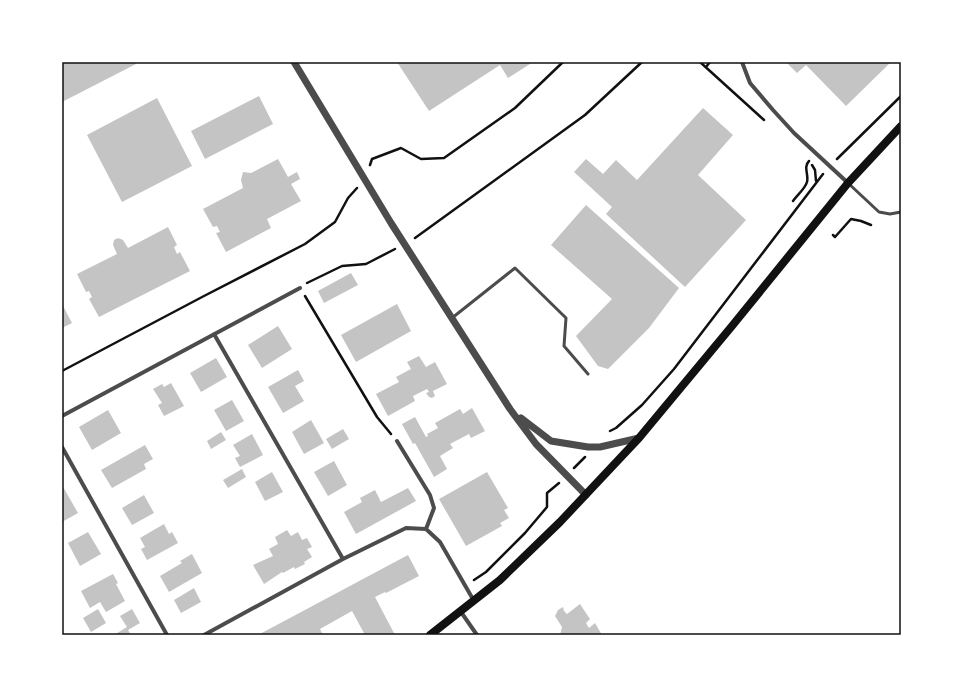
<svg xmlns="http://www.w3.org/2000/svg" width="963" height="697" viewBox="0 0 963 697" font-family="'DM Sans',sans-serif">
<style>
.building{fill:#c4c4c4}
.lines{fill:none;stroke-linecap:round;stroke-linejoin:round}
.path{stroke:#111;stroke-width:2.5}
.service{stroke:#4c4c4c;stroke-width:3}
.minor{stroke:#4c4c4c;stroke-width:4}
.tertiary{stroke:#4c4c4c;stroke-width:7}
.secondary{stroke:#111;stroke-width:8}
.neatline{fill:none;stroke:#111;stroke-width:1.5}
</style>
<rect width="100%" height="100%" fill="#fff"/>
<path class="building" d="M62 62H135L136 64 62 102Z
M397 62H529L530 64 508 78 500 65 429 111Z
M786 62H891L846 106 806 65 797 73Z
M259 96 273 124 205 159 191 131Z
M157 98 192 166 122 202 87 135Z
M703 108 733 135 698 175 746 220 685 287 606 214 612 207 574 172 586 159 603 174 616 160 637 180Z
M278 159 288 177 297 172 300 179 291 184 301 201 267 219 271 228 226 252 216 233 220 232 217 226 213 227 203 209 243 188 241 180 243 172 251 173Z
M586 205 679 288 649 328 608 369 598 366 576 336 612 299 551 245Z
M168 227 177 245 174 247 177 254 180 252 190 271 99 317 89 299 92 297 89 291 86 292 77 274 117 254 113 245 114 240 118 238 123 240 128 248Z
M351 273 358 285 324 303 318 291Z
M62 304 72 323 62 328Z
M397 304 411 331 356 362 341 335Z
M278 326 292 349 262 368 248 345Z
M419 356 426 367 435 362 447 384 433 391 435 396 432 398 429 397 426 393 429 392 427 389 413 396 415 401 388 416 376 394 399 382 396 377 411 369 407 362Z
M216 358 227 377 201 392 190 373Z
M298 370 304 381 295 386 304 401 283 413 268 387Z
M171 383 184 406 164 416 158 405 162 403 153 389 162 384 164 387Z
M232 400 244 421 226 431 214 410Z
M472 408 485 431 471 438 469 434 450 444 453 448 440 456 447 469 434 477 415 443 413 444 402 424 415 417 426 437 428 436 427 434 438 428 435 423 460 409 463 414Z
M108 410 121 433 92 450 79 427Z
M311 420 324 443 304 454 292 432Z
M343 429 349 439 332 449 326 439Z
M221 432 226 440 211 449 207 441Z
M252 434 263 455 240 467 235 458 240 456 233 445Z
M145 445 153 459 144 464 146 469 112 488 101 470Z
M334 461 347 485 328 496 314 472Z
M242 469 246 477 228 488 223 480Z
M272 472 283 492 265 501 255 482Z
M487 472 508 508 504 510 509 518 500 523 502 526 466 546 439 499Z
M62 485 78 513 62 522Z
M408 488 416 501 356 534 344 512 362 502 360 498 375 490 381 502Z
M144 495 154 513 132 525 122 508Z
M164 524 169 534 172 532 178 543 147 560 141 549 145 547 140 538Z
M287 530 291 536 298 532 302 540 307 538 312 547 307 549 312 557 304 562 305 564 295 569 294 567 283 573 282 572 264 584 253 565 273 556 269 549 278 544 275 537Z
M88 532 101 554 80 566 68 543Z
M192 554 202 573 169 592 160 576 182 563 180 561Z
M408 555 419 576 386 593 385 592 375 597 395 635H365L352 611 320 629 323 635H258Z
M113 574 118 583 116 584 125 601 106 612 100 602 90 608 81 591Z
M194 588 201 602 181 613 174 600Z
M580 604 590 619 586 623 589 628 595 623 602 635H560L562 627 555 616 558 610 563 607 564 611 567 614Z
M98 609 106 623 91 632 83 618Z
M132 609 140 623 128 630 131 635H114L127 627 120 616Z"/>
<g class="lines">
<path class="path" d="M700 62 764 120
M706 67 710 62
M837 159 901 96
M370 165 372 159 401 148 421 159 444 158 515 108 563 62
M812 165 815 170 816 181
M793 201C797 195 805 189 807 182 809 175 803 167 809 161
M833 235 835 237 851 219 861 221 871 225
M415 238 585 115 642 62
M307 283 342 266 366 264 395 249
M305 296 377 417 391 434
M62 371 204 296 305 244 335 222 348 198 357 188
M610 431 616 428 642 405 674 369 823 174
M574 468 585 457
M474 580 486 572 525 533 547 507V493L559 483"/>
<path class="service" d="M848 183 879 212 890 214 901 212
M452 318 515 268 566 318 564 346 588 374"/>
<path class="minor" d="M742 62 750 83 773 110 794 133 848 183
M214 334 343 559
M62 416 300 288
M397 441 430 495 434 508 426 529
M62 447 167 635
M461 612 477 635
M204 635 343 559 406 528 426 529 440 542 474 601"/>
<path class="tertiary" d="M294 62 391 223 510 409 536 444 586 495
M521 418 551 441 588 447H600L639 438"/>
<path class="secondary" d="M430 635 500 580 560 522 639 438 732 326 848 183 901 126"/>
</g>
<rect width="963" height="697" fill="none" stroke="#ffffff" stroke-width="126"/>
<rect x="63" y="63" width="837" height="571" class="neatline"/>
</svg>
